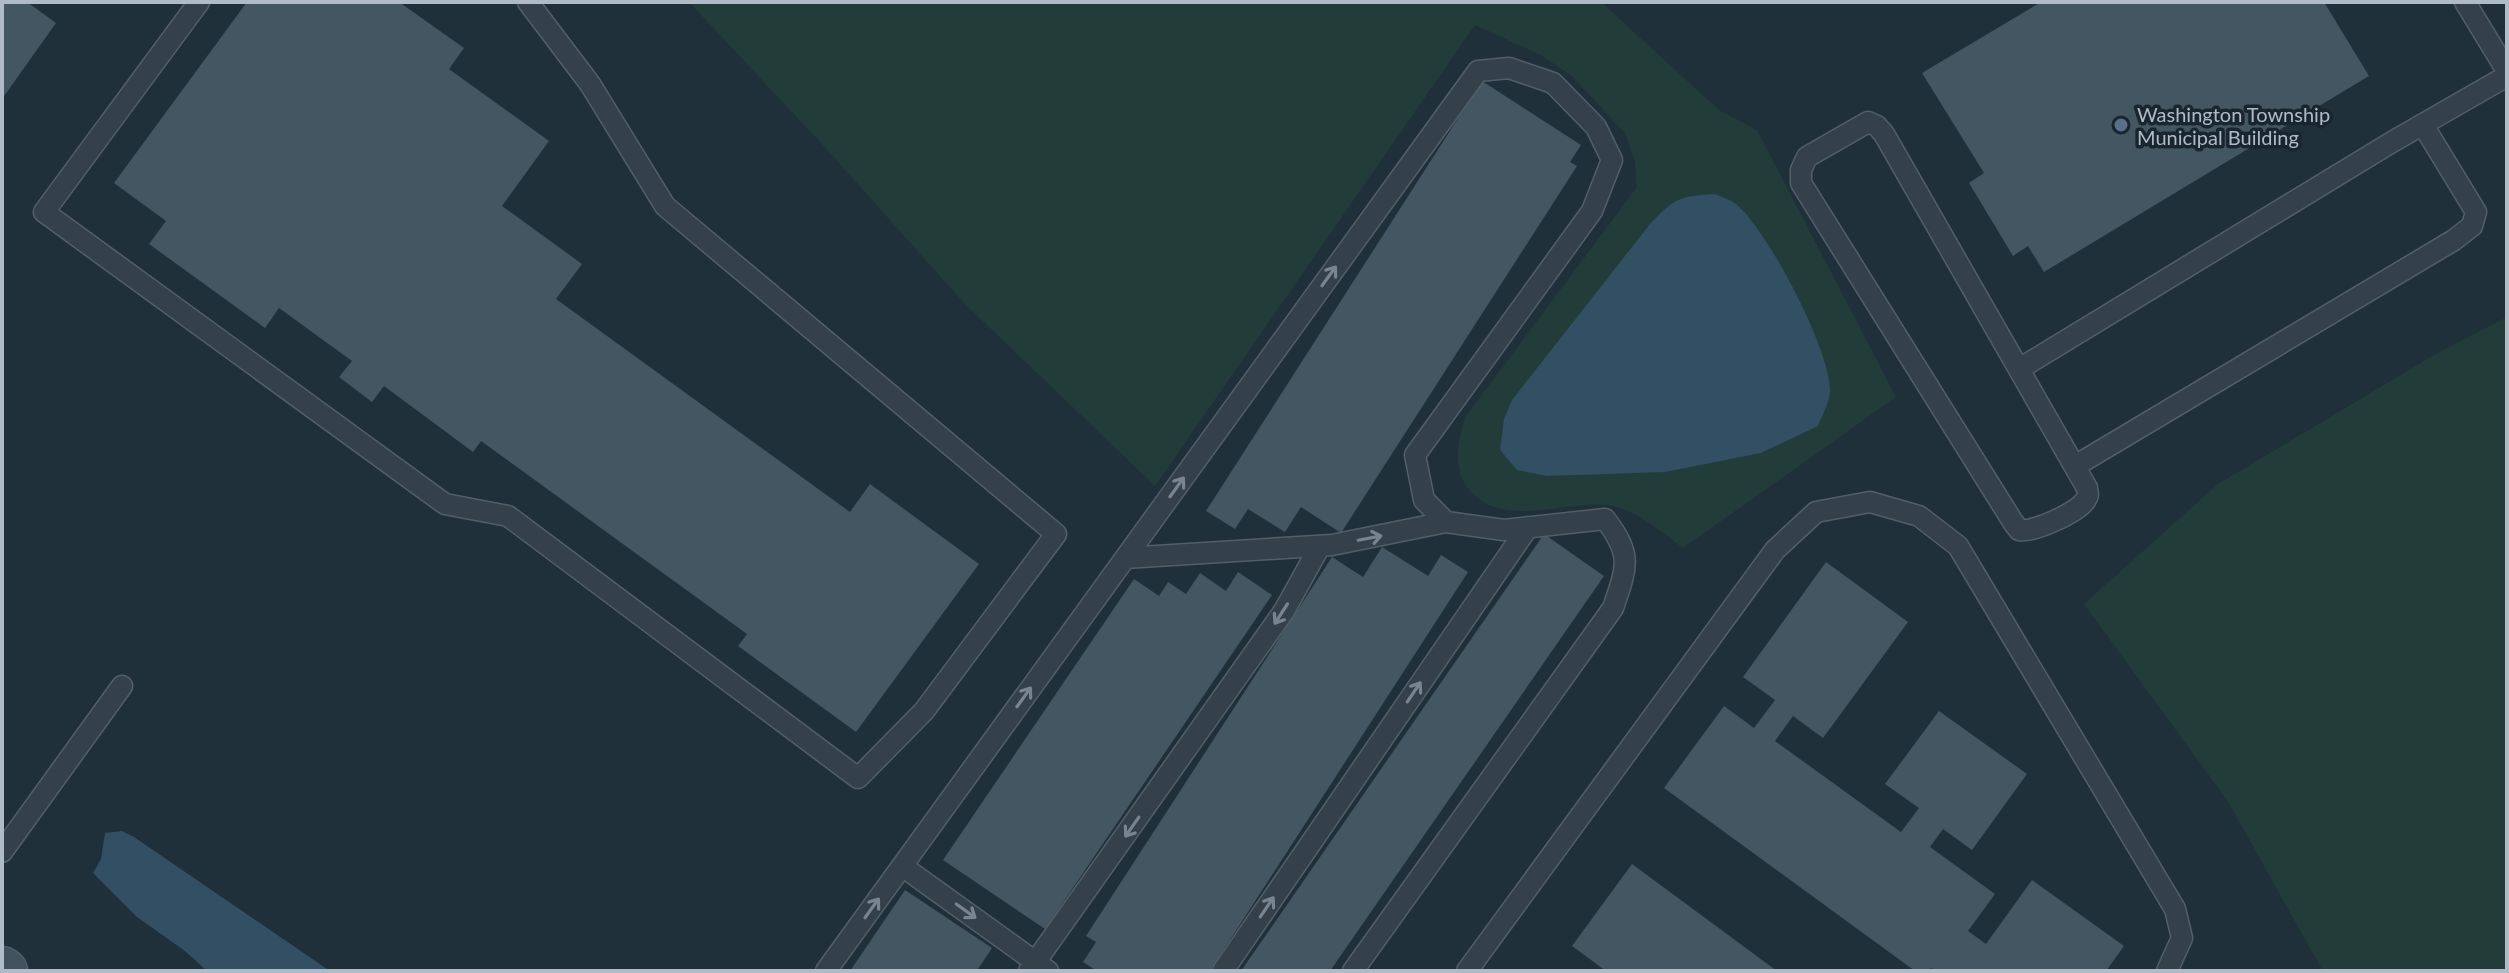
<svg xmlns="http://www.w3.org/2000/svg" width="2509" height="973" viewBox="0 0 2509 973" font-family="Lato,sans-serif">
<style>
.green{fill:#223c3a}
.water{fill:#324f64}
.building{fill:#445662}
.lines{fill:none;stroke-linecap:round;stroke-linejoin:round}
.service-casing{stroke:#525f69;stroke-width:23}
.secondary-casing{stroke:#525f69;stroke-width:47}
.service{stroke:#34414b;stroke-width:20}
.secondary{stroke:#42515e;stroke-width:44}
.oneway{stroke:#78858f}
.service-dot{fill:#5c6f8a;stroke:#19262f;stroke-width:3}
.labels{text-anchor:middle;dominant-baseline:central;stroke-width:7;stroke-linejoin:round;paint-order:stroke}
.poi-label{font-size:20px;fill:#afbcc7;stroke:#19262f;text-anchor:start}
</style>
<rect width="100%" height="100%" fill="#20303b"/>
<path class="green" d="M689 2H1601L1720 111 1757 130 1896 397 1683 548C1661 532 1636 509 1608 505 1564 500 1499 531 1467 487 1452 466 1458 439 1466 416L1637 187 1635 162 1625 133 1573 77 1541 55 1475 25 1155 486 964 303 822 144Z
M2507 317V971H2323L2227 800 2084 604 2218 484 2434 355Z"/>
<path class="water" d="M1715 194C1722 197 1731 200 1737 205 1768 231 1831 351 1830 391 1830 402 1822 415 1818 426L1761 453 1665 472 1547 476 1517 470 1500 450 1504 419 1512 400 1650 224C1675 198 1679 196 1715 194Z
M122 831 134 837 330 971H207L185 951 137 917 93 873 101 859 105 833Z"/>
<path class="building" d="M2 2H27L56 23 2 99Z
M247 2H399L464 48 449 69 549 141 502 206 582 264 556 299 850 512 870 484 979 564 856 732 738 646 747 634 481 441 473 452 384 386 372 402 339 377 352 361 279 308 265 328 149 244 166 221 114 183Z
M2041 2H2324L2369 76 2044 272 2028 246 2013 256 1969 183 1984 173 1922 73Z
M1482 81 1581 145 1570 162 1577 166 1341 533 1301 507 1285 532 1248 509 1235 529 1206 511Z
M1544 534 1604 576 1330 971H1241Z
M1382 547 1428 576 1441 555 1468 572 1210 971H1097L1083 962 1096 942 1086 936 1332 557 1363 577Z
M1826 562 1908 622 1823 738 1793 716 1775 741 1901 832 1919 808 1885 784 1939 711 2027 774 1972 850 1943 829 1930 847 1995 894 1968 931 1986 944 2032 880 2124 946 2106 971H1936L1931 968 1929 971H1915L1664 788 1724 706 1754 728 1775 700 1743 677Z
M1238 572 1272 595 1045 929 943 860 1134 579 1159 596 1168 582 1186 594 1200 573 1226 591Z
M1632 864 1777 971H1606L1572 946Z
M905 890 992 948 978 969 981 971H850Z"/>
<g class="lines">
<g class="service-casing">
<path id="service" d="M199 2 44 212 445 504 508 516 858 778 924 711 1056 534 665 206 590 84 528 2
M2465 2 2507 71
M1868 122 1877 126 1884 134 2087 488C2088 495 2089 495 2085 501 2076 513 2033 533 2019 530L2013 522 1801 183V170L1807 157Z
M2019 369 2392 142 2507 76
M2075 466 2454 240 2472 226 2476 212 2423 125
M1125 558 1332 545 1446 522
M2 852 122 686
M902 866 1048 971
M826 971 1478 71 1509 68 1553 83 1596 127 1612 160 1592 211 1415 455 1424 500 1446 522 1504 530 1605 519C1633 555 1627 567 1613 608L1353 971
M1029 971 1284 611 1320 546
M1223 971 1528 527
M1467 971 1775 550 1816 512 1870 502 1919 516 1958 546 2175 909 2182 938 2167 971"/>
</g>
<g class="secondary-casing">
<path id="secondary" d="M2 969 5 971"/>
</g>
<use href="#service" class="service"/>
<use href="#secondary" class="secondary"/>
</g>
<defs><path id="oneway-shaft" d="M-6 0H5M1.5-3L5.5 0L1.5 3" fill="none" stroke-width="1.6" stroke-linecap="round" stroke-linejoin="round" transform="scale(2)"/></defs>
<g class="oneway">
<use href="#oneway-shaft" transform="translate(1329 276) rotate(-54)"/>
<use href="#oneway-shaft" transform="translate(1177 487) rotate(-54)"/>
<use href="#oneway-shaft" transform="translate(1370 538) rotate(-11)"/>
<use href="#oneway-shaft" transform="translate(1281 614) rotate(123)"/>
<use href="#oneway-shaft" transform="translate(1414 692) rotate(-56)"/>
<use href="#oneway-shaft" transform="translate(1024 697) rotate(-54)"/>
<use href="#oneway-shaft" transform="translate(1132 827) rotate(125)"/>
<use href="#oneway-shaft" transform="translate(1267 907) rotate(-56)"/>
<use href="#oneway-shaft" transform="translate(872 908) rotate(-54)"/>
<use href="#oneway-shaft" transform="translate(966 911) rotate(36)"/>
</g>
<circle class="service-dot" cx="2121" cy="125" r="8"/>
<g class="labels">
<g class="poi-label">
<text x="2137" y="114">Washington Township<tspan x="2137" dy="23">Municipal Building</tspan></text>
</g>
</g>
<rect width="2509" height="973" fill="none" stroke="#afbcc7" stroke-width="8"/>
</svg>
